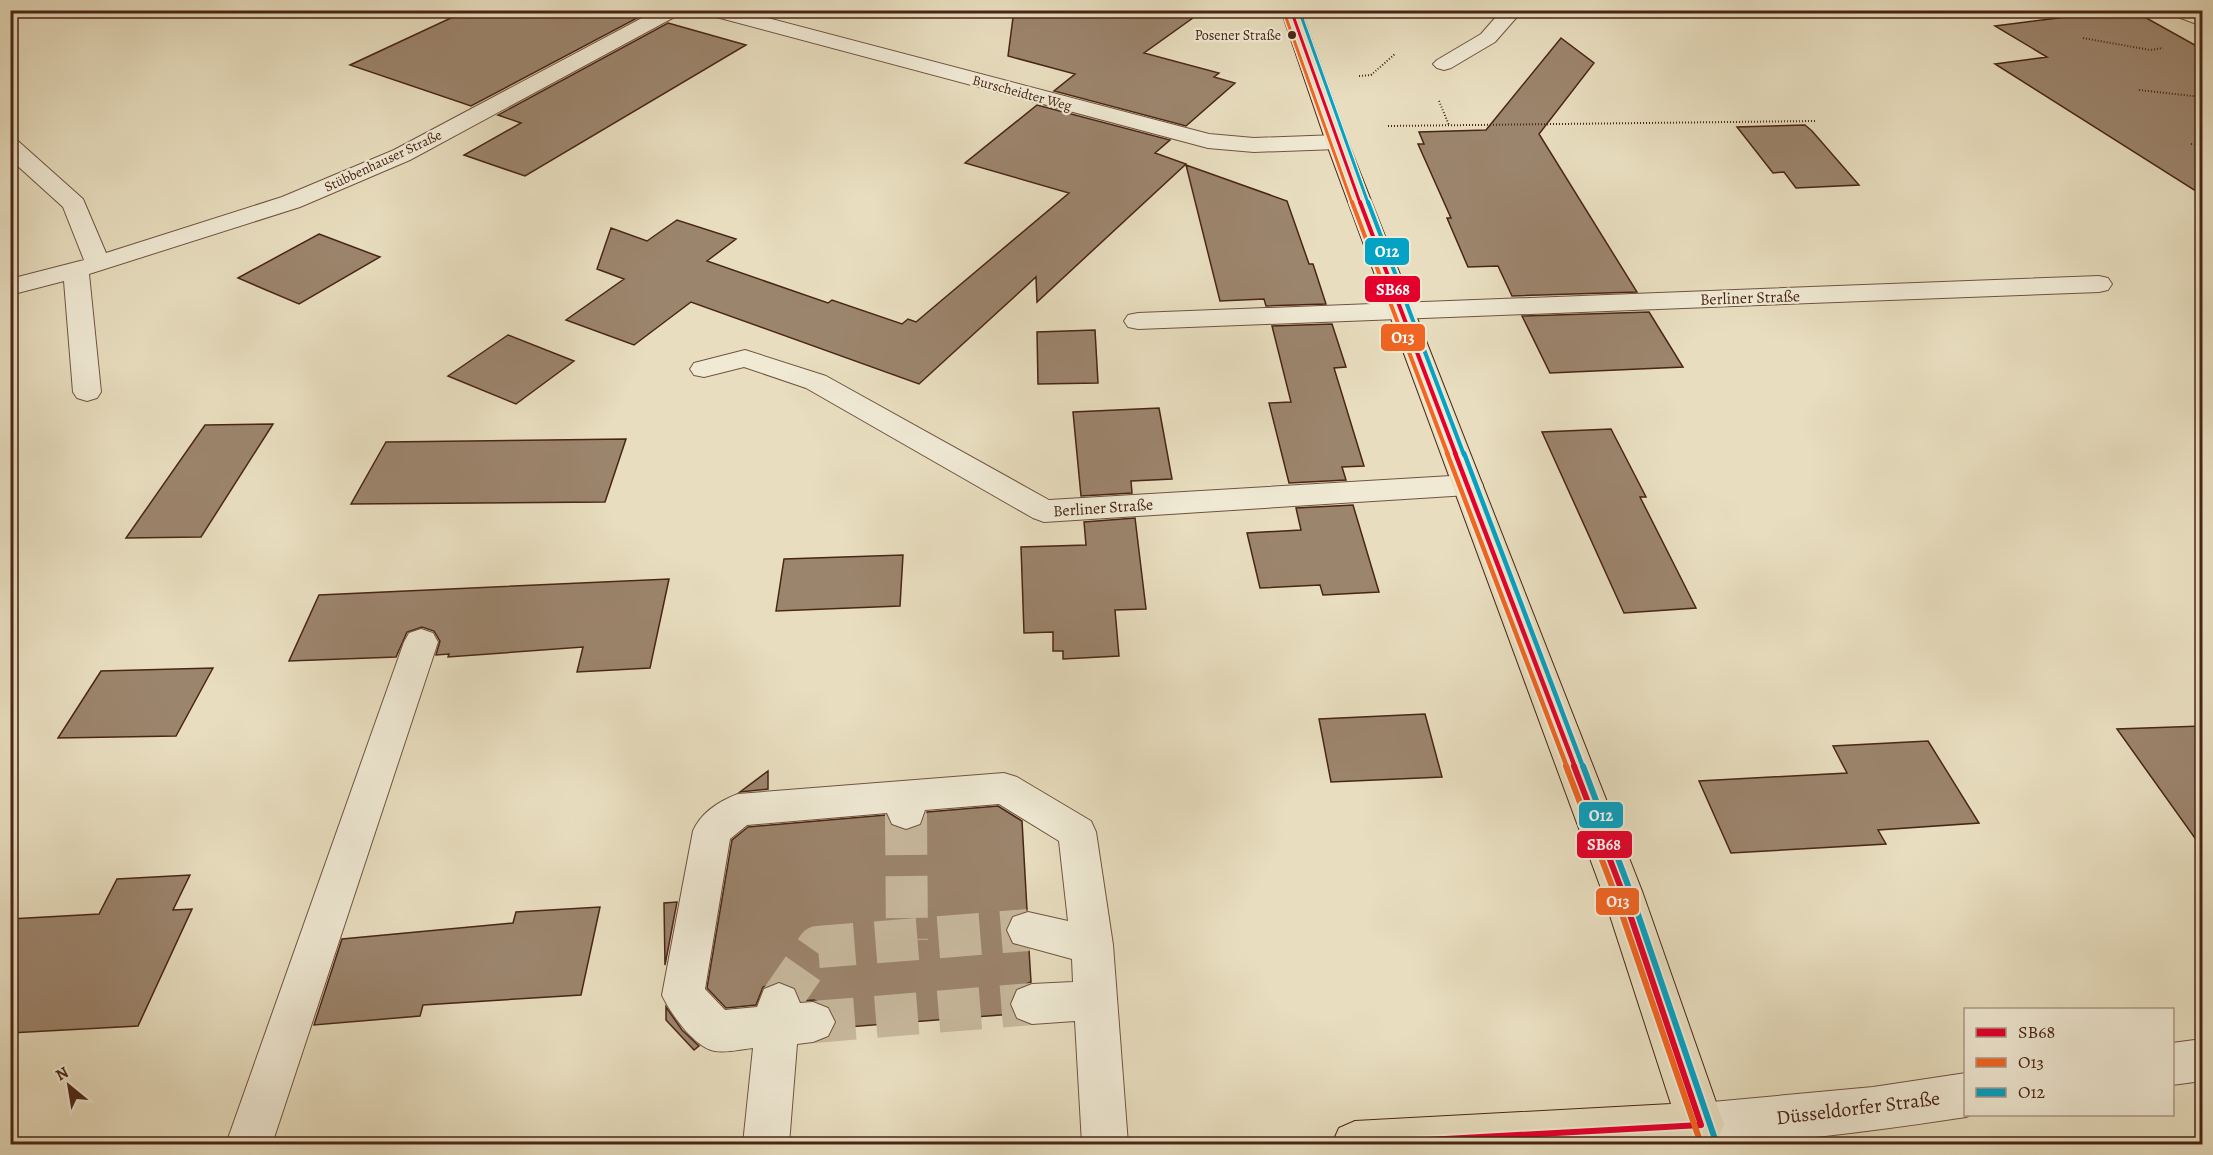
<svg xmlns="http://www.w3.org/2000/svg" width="2213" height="1155" viewBox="0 0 2213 1155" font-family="Alegreya,serif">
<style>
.building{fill:#9c856d;stroke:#492515;stroke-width:1.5}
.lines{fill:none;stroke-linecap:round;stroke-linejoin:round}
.minor-tunnel{stroke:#c8b99d;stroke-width:42;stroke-dasharray:42 21;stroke-linecap:butt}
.minor-casing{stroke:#715340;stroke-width:2}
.major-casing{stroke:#492515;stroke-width:2}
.path{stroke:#492515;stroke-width:2;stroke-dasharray:1 2;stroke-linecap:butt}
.minor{fill:#f0ead5;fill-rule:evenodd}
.major{fill:#e8debf;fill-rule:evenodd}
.bus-1-far3-casing{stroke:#f0ead5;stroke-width:6}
.bus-1-far2-casing{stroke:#f0ead5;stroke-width:8}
.bus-1-far1-casing{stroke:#f0ead5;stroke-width:9}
.bus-1-casing{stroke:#f0ead5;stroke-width:10}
.bus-2-far3-casing{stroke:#f0ead5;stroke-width:6}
.bus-2-far2-casing{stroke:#f0ead5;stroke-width:8}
.bus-2-far1-casing{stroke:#f0ead5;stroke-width:9}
.bus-2-casing{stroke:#f0ead5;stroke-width:10}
.bus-3-far3-casing{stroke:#f0ead5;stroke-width:6}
.bus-3-far2-casing{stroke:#f0ead5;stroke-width:8}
.bus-3-far1-casing{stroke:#f0ead5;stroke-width:9}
.bus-3-casing{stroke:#f0ead5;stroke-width:10}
.bus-1-far3{stroke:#e4002b;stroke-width:3}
.bus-1-far2{stroke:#e4002b;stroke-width:4}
.bus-1-far1{stroke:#e4002b;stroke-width:4.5}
.bus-1{stroke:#e4002b;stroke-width:6}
.bus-2-far3{stroke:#f26522;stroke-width:3}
.bus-2-far2{stroke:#f26522;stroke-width:4}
.bus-2-far1{stroke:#f26522;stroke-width:4.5}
.bus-2{stroke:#f26522;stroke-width:6}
.bus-3-far3{stroke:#04a2c5;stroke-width:3}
.bus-3-far2{stroke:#04a2c5;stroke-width:4}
.bus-3-far1{stroke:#04a2c5;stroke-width:4.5}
.bus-3{stroke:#04a2c5;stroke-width:6}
.bus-dot{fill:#492515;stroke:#f0ead5;stroke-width:2}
.labels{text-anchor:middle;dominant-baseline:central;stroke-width:4.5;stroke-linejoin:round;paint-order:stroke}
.bus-label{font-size:14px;fill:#492515;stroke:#f0ead5;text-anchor:end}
.far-street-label{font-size:14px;fill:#492515;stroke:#f0ead5}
.street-label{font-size:16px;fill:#492515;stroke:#f0ead5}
.near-street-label{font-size:20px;fill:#492515;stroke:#f0ead5}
.line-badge{stroke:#f0ead5;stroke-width:2}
.badge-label{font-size:16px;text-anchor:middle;font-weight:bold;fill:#fff}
</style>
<rect width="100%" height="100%" fill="#e8debf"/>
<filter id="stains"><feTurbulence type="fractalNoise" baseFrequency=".00333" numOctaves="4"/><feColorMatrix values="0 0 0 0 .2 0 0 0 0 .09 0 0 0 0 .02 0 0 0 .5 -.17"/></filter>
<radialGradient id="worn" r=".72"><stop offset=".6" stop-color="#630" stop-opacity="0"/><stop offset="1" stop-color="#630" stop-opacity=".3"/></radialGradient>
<path class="building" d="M468 10H622L641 16 471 106 350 65Z
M1014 10H1204L1144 53 1219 73 1214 77 1235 83 1186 126 1054 91 1075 74 1008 56Z
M2122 10H2132L2202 49V195L1995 64 2047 57 1995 26Z
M668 23 746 45 525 176 464 155 521 123 498 115Z
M1561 38 1594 63 1539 134 1637 292 1512 296 1498 266 1468 267 1447 218H1451L1418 144H1424L1419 132 1486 130Z
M1037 105 1170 140 1155 153 1186 164 1037 302 1036 277 919 384 691 302 634 345 566 320 624 279 597 269 611 228 647 241 677 220 736 239 707 261 828 303 832 300 902 324 908 319 916 322 1069 193 965 163Z
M1805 125 1812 131 1859 185 1796 188 1784 172 1773 173 1737 127Z
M1186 165 1287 201 1309 264H1313L1326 304 1266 306 1264 299 1220 301Z
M319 234 380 257 299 304 238 278Z
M1649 312 1683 367 1550 373 1522 316Z
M1332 324 1346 367 1334 368 1364 466 1342 467 1346 480 1289 483 1269 403 1291 402 1272 326Z
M1095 330 1098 383 1038 384 1037 332Z
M508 335 574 361 516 404 448 376Z
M1159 408 1172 479 1131 481 1132 493 1081 496 1073 412Z
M273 424 201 537 126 538 205 425Z
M1611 429 1646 497H1640L1696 608 1624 613 1542 432Z
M626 439 605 502 351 504 386 442Z
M1353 505 1379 592 1323 595 1320 585 1260 588 1247 533 1301 530 1296 508Z
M1135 518 1146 609 1115 610 1119 656 1063 659V651H1053V632L1024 633 1021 547 1086 545 1084 522Z
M903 555 900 606 776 611 784 559Z
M669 579 650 668 577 672 583 647 448 657 449 654 436 655 440 641 434 631 422 627 407 632 396 657 289 661 319 595Z
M213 668 176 736 58 738 101 671Z
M1425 714 1442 777 1331 782 1319 719Z
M2202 726V848L2117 729Z
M1928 741 1979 823 1878 830 1886 844 1731 853 1699 781 1847 773 1833 746Z
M768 771V789L740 792Z
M998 806 1022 821 1027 910 1011 916 1005 931 1012 945 1029 950 1031 982 1015 989 1009 1003 1013 1014 835 1028 837 1021 829 1006 814 1000 801 1001 795 987 780 981 763 987 756 1005 726 1008 707 988 732 840 748 827 886 815 891 826 907 831 921 826 927 812Z
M190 875 173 910 192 909 138 1026 10 1033V919L99 914 117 879Z
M677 902 665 965 664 903Z
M600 907 581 995 423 1005 420 1016 314 1025 342 939 513 923 516 912Z
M666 1007 682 1030 699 1046 694 1050 666 1020Z"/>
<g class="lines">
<path class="minor-tunnel" d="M906 813 907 940
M779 1003 818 947 1028 930
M813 1022 1032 1004"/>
<g class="minor-casing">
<path id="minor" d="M657 10H683L680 14 410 160 300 207 89 274 101 392 97 398 87 401 77 398 73 392 64 281 10 295V279L84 260 63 207 10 159V139L18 141 83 199 106 253 282 197 394 150Z
M702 10H737L1209 134 1254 138 1337 135 1345 137 1348 142 1345 147 1337 149 1254 152 1208 148 705 14Z
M1502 10H1523L1495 42 1451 68 1444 70 1437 68 1433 64 1437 60 1481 34Z
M2167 10H2196L2202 13V26L2170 14Z
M2099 276 2108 278 2112 284 2108 290 2099 292 1138 329 1128 327 1124 321 1128 315 1138 313Z
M745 350 826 376 1049 500 1468 475 1479 478 1483 485 1479 492 1468 495 1044 522 1033 518 806 388 744 367 704 377 694 375 690 369 694 363Z
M421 629 433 633 438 642 272 1144H226L404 642 409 633Z
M1004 773 1017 777 1091 821 1096 832 1113 945 1128 1144H1082L1075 1021 1032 1024 1017 1018 1011 1004 1017 990 1032 984 1073 982 1072 959 1013 943 1007 930 1013 917 1028 912 1068 921 1059 841 999 804 925 810 920 824 906 829 892 824 887 813 747 825 730 839 705 989 725 1010 757 1007 764 989 779 983 794 989 800 1003 813 1002 828 1008 835 1022 828 1036 813 1042 797 1044 789 1144H743L753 1048C742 1049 727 1053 715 1051 695 1048 670 1013 662 995L693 831C701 813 719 801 738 794Z
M2202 1039V1081L2172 1085V1043Z
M1966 1073V1114H1972L1966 1117C1873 1131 1780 1144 1686 1144L1678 1125 1685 1109 1701 1103 1873 1087Z"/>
</g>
<g class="major-casing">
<path id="major" d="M1281 10H1301L1348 142 1642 891 1724 1125 1717 1141 1708 1144H1332L1339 1128 1355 1121 1671 1104 1602 891 1326 142Z"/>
</g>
<path class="path" d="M2083 38 2150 50 2163 48
M1359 76 1371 75 1395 54
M2139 90 2202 97
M1439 101 1449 125
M1388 126 1815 121
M2191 144 2202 145"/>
<use href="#minor" class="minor"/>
<use href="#major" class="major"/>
<g class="bus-1-far3-casing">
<path id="bus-1-far3" d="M1291 10 1360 203"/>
</g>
<g class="bus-1-far2-casing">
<path id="bus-1-far2" d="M1360 202 1456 455"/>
</g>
<g class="bus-1-far1-casing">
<path id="bus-1-far1" d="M1455 453 1575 767"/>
</g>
<g class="bus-1-casing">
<path id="bus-1" d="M1574 766 1622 891 1701 1125
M1355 1144 1701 1125"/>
</g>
<g class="bus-2-far3-casing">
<path id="bus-2-far3" d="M1284 12 1352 203"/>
</g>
<g class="bus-2-far2-casing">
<path id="bus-2-far2" d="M1352 202 1448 455"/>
</g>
<g class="bus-2-far1-casing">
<path id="bus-2-far1" d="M1447 453 1567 767"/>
</g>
<g class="bus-2-casing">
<path id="bus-2" d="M1566 766 1615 894 1701 1144"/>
</g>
<g class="bus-3-far3-casing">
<path id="bus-3-far3" d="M1299 10 1368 203"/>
</g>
<g class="bus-3-far2-casing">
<path id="bus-3-far2" d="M1368 202 1464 455"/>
</g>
<g class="bus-3-far1-casing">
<path id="bus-3-far1" d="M1464 453 1583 767"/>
</g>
<g class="bus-3-casing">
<path id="bus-3" d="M1583 766 1629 888 1716 1142"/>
</g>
<use href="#bus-1-far3" class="bus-1-far3"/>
<use href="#bus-1-far2" class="bus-1-far2"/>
<use href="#bus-1-far1" class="bus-1-far1"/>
<use href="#bus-1" class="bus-1"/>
<use href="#bus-2-far3" class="bus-2-far3"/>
<use href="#bus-2-far2" class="bus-2-far2"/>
<use href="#bus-2-far1" class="bus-2-far1"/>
<use href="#bus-2" class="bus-2"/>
<use href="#bus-3-far3" class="bus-3-far3"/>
<use href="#bus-3-far2" class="bus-3-far2"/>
<use href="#bus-3-far1" class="bus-3-far1"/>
<use href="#bus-3" class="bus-3"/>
</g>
<circle class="bus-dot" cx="1292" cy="35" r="5"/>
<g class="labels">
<g class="bus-label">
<text x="1281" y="35">Posener Straße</text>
</g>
<g class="far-street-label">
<text transform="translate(1022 93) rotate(15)">Burscheidter Weg</text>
<text transform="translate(383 161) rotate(-25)">Stübbenhauser Straße</text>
</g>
<g class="street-label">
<text transform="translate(1750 298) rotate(-2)">Berliner Straße</text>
<text transform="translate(1103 508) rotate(-4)">Berliner Straße</text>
</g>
<g class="near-street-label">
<text transform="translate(1858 1108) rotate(-7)">Düsseldorfer Straße</text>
</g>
</g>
<g class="line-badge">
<rect x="1364" y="237" width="46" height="29" rx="6" fill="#04a2c5"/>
<rect x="1364" y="275" width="57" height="28" rx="6" fill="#e4002b"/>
<rect x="1380" y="323" width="46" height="29" rx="6" fill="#f26522"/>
<rect x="1578" y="801" width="46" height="28" rx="6" fill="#04a2c5"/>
<rect x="1576" y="830" width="57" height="29" rx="6" fill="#e4002b"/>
<rect x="1595" y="887" width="45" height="29" rx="6" fill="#f26522"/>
</g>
<g class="badge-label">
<text x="1387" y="257">O12</text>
<text x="1393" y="295">SB68</text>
<text x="1403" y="343">O13</text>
<text x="1601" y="821">O12</text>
<text x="1604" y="850">SB68</text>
<text x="1618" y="907">O13</text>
</g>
<rect width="2213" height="1155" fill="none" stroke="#e8debf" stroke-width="36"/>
<rect x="12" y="12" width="2189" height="1131" fill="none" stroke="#492515" stroke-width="3"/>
<rect x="18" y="18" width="2177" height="1119" fill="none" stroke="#492515" stroke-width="1.5"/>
<rect x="1964" y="1008" width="210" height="108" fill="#f0ead5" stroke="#ad9b88" stroke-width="1.5"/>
<rect x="1976" y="1028" width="30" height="9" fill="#e4002b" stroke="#ad9b88" stroke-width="1.5"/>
<text x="2018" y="1038" font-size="18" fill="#492515">SB68</text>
<rect x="1976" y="1058" width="30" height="9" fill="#f26522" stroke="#ad9b88" stroke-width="1.5"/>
<text x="2018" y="1068" font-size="18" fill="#492515">O13</text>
<rect x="1976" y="1088" width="30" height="9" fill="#04a2c5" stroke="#ad9b88" stroke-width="1.5"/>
<text x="2018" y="1098" font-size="18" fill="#492515">O12</text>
<g transform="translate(69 1086) rotate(330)" stroke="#f0ead5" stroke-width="4.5" paint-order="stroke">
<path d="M0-4.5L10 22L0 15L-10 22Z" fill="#492515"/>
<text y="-9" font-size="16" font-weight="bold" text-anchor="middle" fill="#492515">N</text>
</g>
<rect width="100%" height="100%" filter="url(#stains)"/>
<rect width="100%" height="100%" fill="url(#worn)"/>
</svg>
